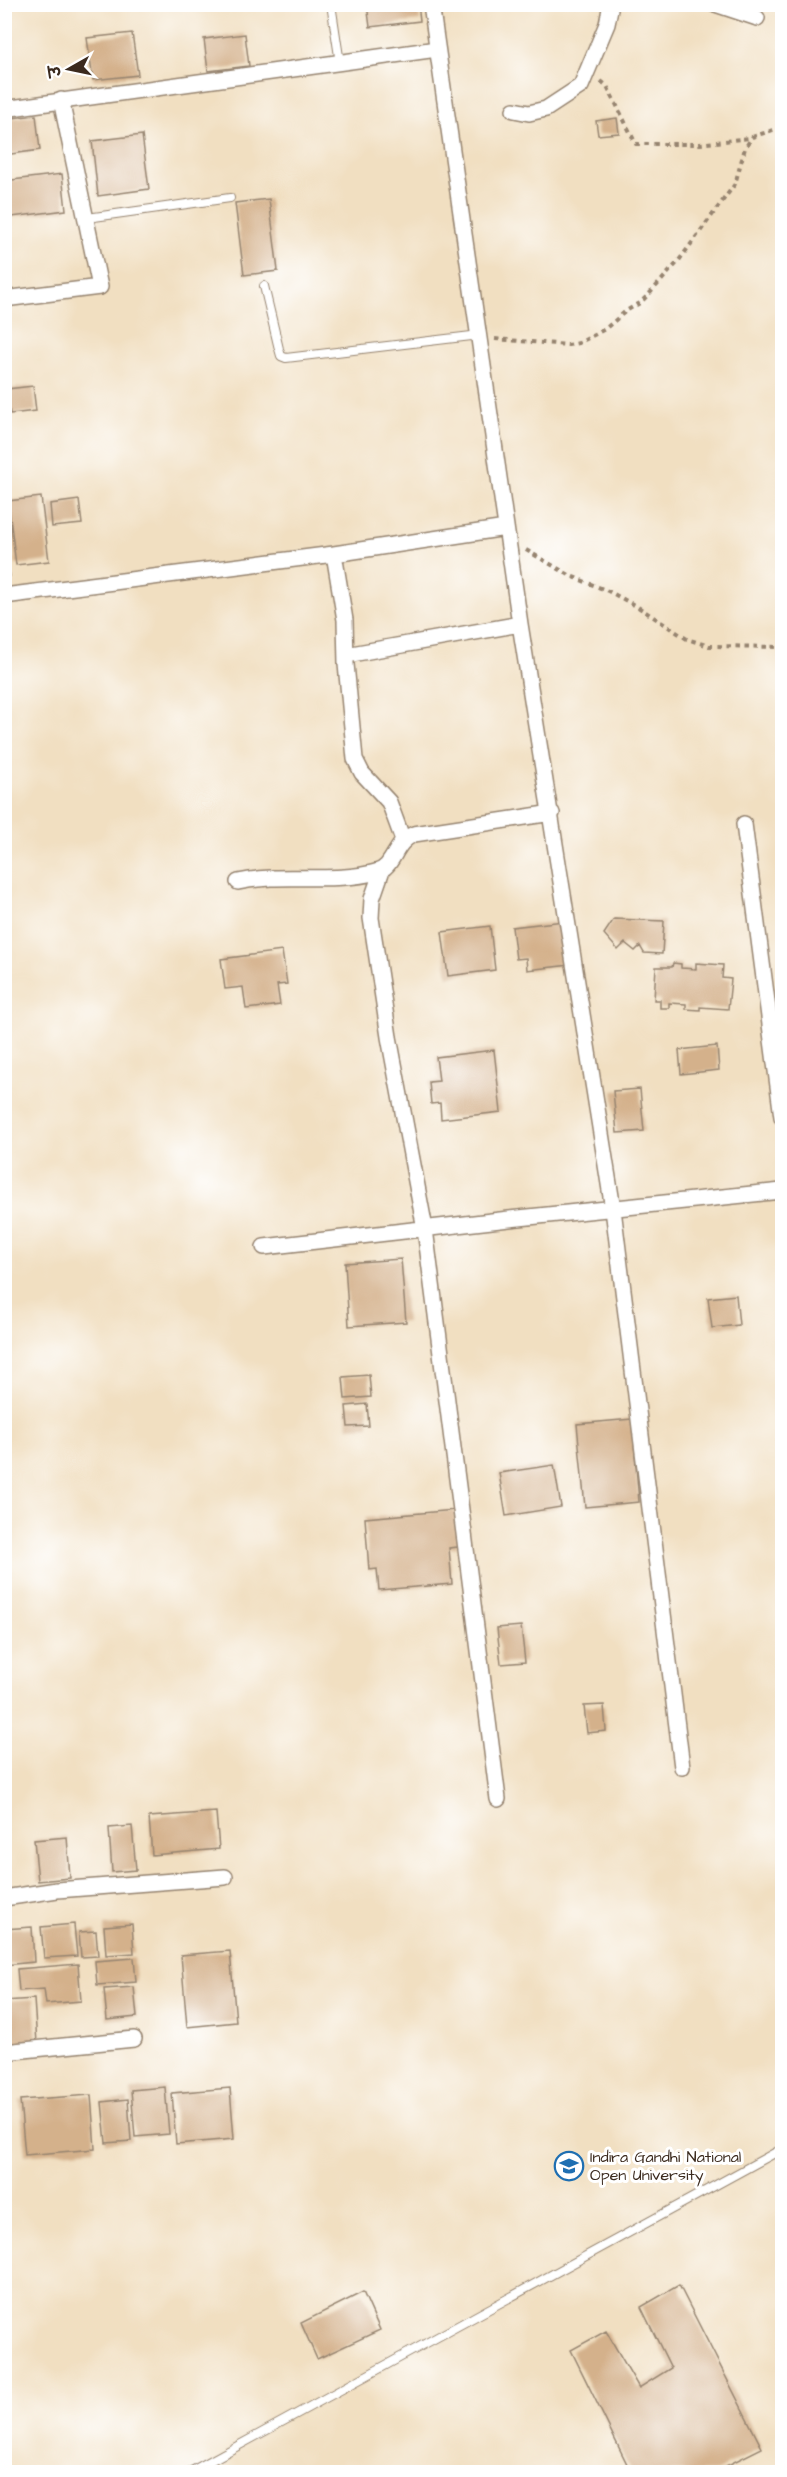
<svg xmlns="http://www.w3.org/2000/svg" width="787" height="2477" viewBox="0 0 787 2477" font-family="'Architects Daughter','Playpen Sans Deva',sans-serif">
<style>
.building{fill:#d4b18b}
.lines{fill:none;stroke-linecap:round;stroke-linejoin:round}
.lane-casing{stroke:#968470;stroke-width:10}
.street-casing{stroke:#968470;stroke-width:18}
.path{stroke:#968470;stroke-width:4;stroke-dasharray:4.5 4.5;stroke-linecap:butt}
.lane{stroke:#fff;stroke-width:8}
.street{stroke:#fff;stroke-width:15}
.labels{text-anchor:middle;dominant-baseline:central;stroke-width:6;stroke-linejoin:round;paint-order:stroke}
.poi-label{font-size:16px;fill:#3b2a1e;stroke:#fff;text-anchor:start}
</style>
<rect width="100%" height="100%" fill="#fff"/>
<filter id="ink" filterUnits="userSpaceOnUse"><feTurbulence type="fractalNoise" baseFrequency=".0167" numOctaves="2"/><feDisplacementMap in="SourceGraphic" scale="12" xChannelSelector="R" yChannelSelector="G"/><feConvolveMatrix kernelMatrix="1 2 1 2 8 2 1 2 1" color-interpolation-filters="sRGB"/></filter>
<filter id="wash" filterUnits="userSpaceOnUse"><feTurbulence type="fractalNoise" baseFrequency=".008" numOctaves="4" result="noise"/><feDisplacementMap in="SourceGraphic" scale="24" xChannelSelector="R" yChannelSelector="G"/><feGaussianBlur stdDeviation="1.35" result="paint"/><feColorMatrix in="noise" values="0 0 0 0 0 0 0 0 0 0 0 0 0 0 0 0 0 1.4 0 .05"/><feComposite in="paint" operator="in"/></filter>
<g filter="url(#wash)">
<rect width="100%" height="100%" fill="#f1dfc1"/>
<g id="blocks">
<path class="building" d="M367 4H418L420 21 370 27Z
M132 33 138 75 93 80 87 38Z
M245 34 249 66 208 71 204 39Z
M36 115 40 150 4 155V119Z
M617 118 619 133 598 135 596 121Z
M142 135 149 189 98 196 92 141Z
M62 174 66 210 4 218V181Z
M269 199 278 271 244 275 235 203Z
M33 386 36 411 10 414 7 389Z
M41 497 49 561 16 565 8 501Z
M79 500 82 524 52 527 50 504Z
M4 546 10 576 4 577Z
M614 919 664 921 662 954 644 953 640 946 635 951 625 943 618 950 604 934Z
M564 921 570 965 527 970 526 958 516 959 512 927Z
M4 926 9 955H4Z
M490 926 495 970 448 976 442 932Z
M282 951 287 984 277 985 280 1005 246 1009 243 987 225 989 221 959Z
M673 963 681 964V968L696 969V963L723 965 722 978 731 979 728 1009 700 1007V1010L686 1009V1004L669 1003V1008H660V1000H654L656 967H672Z
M717 1046 719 1070 681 1074 679 1050Z
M494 1050 501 1112 441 1119 440 1103 431 1104 429 1082 439 1081 436 1057Z
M640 1089 644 1131 617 1133 613 1091Z
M401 1259 406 1322 349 1326 345 1263Z
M736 1295 739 1325 712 1328 708 1298Z
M369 1375 371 1397 345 1399 343 1377Z
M367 1404 369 1426 348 1427 346 1406Z
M632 1419 639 1502 585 1507 577 1424Z
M554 1465 561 1507 506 1516 499 1473Z
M455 1510 458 1547 449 1548 452 1584 379 1590 377 1569 369 1570 365 1518Z
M521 1626 525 1662 501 1664 497 1628Z
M604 1705 606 1731 587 1733 584 1706Z
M216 1812 219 1849 152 1855 149 1817Z
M132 1826 136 1870 112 1872 109 1828Z
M67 1837 70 1878 38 1881 34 1840Z
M74 1924 77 1956 44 1958 41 1927Z
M132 1924 134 1953 106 1955 104 1926Z
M32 1927 34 1962 4 1965V1929Z
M96 1931 98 1956 81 1957 79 1932Z
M230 1951 236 2022 187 2027 181 1955Z
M134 1958 136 1982 97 1985 95 1961Z
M78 1964 81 2001 46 2004 44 1989 19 1991 17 1969Z
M134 1987 137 2017 107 2020 104 1989Z
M34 1999 37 2043 4 2045V2001Z
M165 2087 169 2134 135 2137 131 2090Z
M230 2088 234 2139 176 2144 172 2093Z
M91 2095 95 2149 25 2155 20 2100Z
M128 2099 131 2141 106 2143 102 2102Z
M679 2285 762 2448 714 2472H631L571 2350 606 2331 639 2388 671 2368 641 2307Z
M363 2292 380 2330 317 2359 301 2323Z"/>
</g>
</g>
<g filter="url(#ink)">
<use href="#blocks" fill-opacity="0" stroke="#968470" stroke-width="1.5"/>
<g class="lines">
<g class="lane-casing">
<path id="lane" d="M331 4 340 63
M87 218 230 198
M264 286 279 349 281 356 286 358 480 335
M190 2472 782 2149"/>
</g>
<g class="street-casing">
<path id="street" d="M431 4 520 624 613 1209 682 1767
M715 4 757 18
M4 109 437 49
M514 110 529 113 546 109 581 86 607 24 611 4
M4 299 100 287 61 100
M334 554 345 620 346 664 355 759 362 773 389 802 403 840
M4 596 334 554 506 528
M346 655 520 624
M744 824 782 1117
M382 870 372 899 371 918 389 1037 425 1229 498 1799
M238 882C283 872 334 884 376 872 395 867 393 843 414 834L552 813
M264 1247 509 1219 782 1191
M4 1898 57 1890 225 1877
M4 2052 134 2039"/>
</g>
<path class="path" d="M601 81 607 86 636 144H700L749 138 782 127
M495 339 568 345 579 343 605 329 626 311 640 303 651 292 677 263 735 184 745 148 753 136
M526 550 571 576 608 591 638 607 687 639 709 646 782 647"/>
<use href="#lane" class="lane"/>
<use href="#street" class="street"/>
</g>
</g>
<defs>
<g id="university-ring" transform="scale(1.5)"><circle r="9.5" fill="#fff" stroke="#1f6fb2" stroke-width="1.5"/><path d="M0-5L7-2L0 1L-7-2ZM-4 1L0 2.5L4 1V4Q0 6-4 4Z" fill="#1f6fb2"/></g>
</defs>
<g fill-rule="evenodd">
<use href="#university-ring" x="569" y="2166"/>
</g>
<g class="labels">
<g class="poi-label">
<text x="590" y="2157">Indira Gandhi National<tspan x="590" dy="18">Open University</tspan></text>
</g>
</g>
<rect width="787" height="2477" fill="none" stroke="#fff" stroke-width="24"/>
<g transform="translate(69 69) rotate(261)" stroke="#ffffff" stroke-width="4.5" paint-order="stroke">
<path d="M0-4.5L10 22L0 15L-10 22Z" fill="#3b2a1e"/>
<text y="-9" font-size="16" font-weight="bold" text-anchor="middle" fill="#3b2a1e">उ</text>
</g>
</svg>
